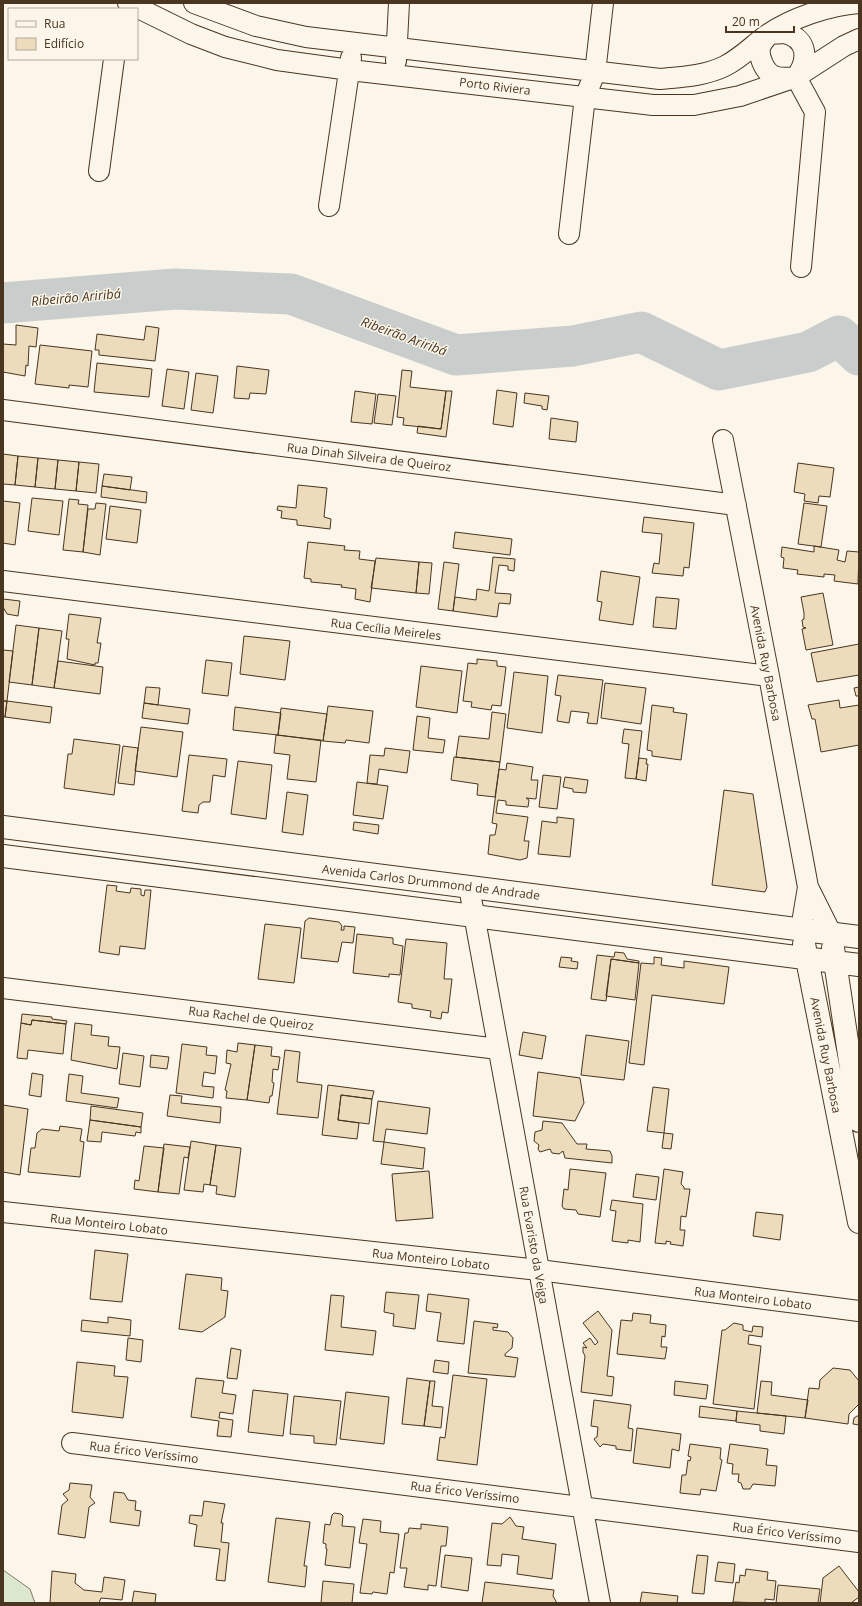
<svg xmlns="http://www.w3.org/2000/svg" width="862" height="1606" viewBox="0 0 862 1606" font-family="'Open Sans',sans-serif">
<style>
.green{fill:#dce7d0;stroke:#887966}
.lines{fill:none;stroke-linecap:round;stroke-linejoin:round}
.river{stroke:#c9cecd;stroke-width:41}
.building{fill:#ecdcbc;stroke:#4a3520}
.minor-casing{stroke:#4a3520;stroke-width:22}
.secondary-casing{stroke:#4a3520;stroke-width:24}
.minor{stroke:#fbf6e9;stroke-width:20}
.secondary{stroke:#fbf6e9;stroke-width:22}
.labels{text-anchor:middle;dominant-baseline:central;stroke-width:3;stroke-linejoin:round;paint-order:stroke}
.street-label{font-size:12px;fill:#4a3520;stroke:#fbf6e9}
.water-label{font-size:13px;font-style:italic;fill:#4a3520;stroke:#fbf6e9}
</style>
<rect width="100%" height="100%" fill="#fbf6e9"/>
<path class="green" d="M3 1570 30 1589 35 1603H3Z"/>
<g class="lines">
<path class="river" d="M3 303 175 289 291 294 456 355 573 346 641 332 719 370 808 352 839 336 859 355"/>
</g>
<path class="building" d="M16 325 38 328 36 347 29 346 28 366 26 365 25 376 3 372V344L16 345Z
M146 326 159 328 155 361 99 355V350H95L97 334 144 340Z
M40 345 92 351 88 387 69 385V388L35 384Z
M97 363 152 369 149 397 94 392Z
M237 366 269 370 266 394 250 393 249 399 234 398Z
M167 369 189 372 184 409 162 406Z
M402 370 412 371 410 387 446 391 441 429 403 425 404 418 397 417Z
M196 373 218 376 213 413 191 410Z
M497 390 517 393 513 427 493 424Z
M355 391 376 394 372 424 351 422Z
M446 391H452L446 437 417 433 418 426 441 429Z
M525 393 549 396 547 410 542 409V406L524 403Z
M378 394 396 396 392 425 374 423Z
M551 418 578 422 576 442 549 439Z
M3 454 18 456 15 485 3 484Z
M18 456 38 458 35 487 15 485Z
M38 458 58 460 55 489 35 487Z
M58 460 79 462 76 491 55 489Z
M79 462 99 464 96 493 76 491Z
M798 463 834 468 830 497 819 496 818 503 804 501 805 494 794 492Z
M104 474 132 477 130 490 102 486Z
M298 485 327 488 324 517 331 519 330 529 297 525V520L281 518 282 511 277 510 278 506 296 508Z
M102 486 147 492 146 503 101 497Z
M32 498 63 501 59 535 28 531Z
M69 499 79 500 78 504 88 505 83 552 63 550Z
M3 501 20 503 15 545 3 543Z
M96 503 106 504 100 555 83 552 88 509H95Z
M804 503 827 506 821 547 798 544Z
M110 506 141 510 137 543 106 539Z
M644 517 694 523 689 568 684 567 683 576 652 573 654 563 659 564 662 534 642 532Z
M455 532 512 539 510 555 453 548Z
M308 542 345 546 344 550 360 551 359 559 375 561 370 602 355 599 356 589 341 587 342 585 311 582V579L304 578Z
M814 546 839 550 837 560 845 562 847 551 859 552 858 584 834 581 835 575 824 574V577L797 574 798 570 783 568 784 558 781 557 782 547 814 552Z
M493 557 515 559 514 571 508 570V566L499 565 495 593 511 594 510 604 499 603 497 617 453 611 455 597 476 600 477 589 489 591Z
M376 558 419 562 416 593 371 588Z
M419 562 432 563 429 594 416 593Z
M444 562 459 564 453 611 438 609Z
M601 571 640 577 633 625 599 620 602 602 597 601Z
M823 593 833 645 806 650 802 629 806 628 803 627 802 620 804 619V613L801 597Z
M656 597 679 599 676 629 653 627Z
M3 599 20 601 18 616 7 614 3 607Z
M69 614 101 618 97 643H101L98 663H95V665L67 659 69 639H66Z
M16 625 39 628 32 685 9 682Z
M39 628 62 631 54 688 32 685Z
M244 636 290 641 285 680 240 674Z
M859 644V675L817 682 811 653Z
M3 650 13 651 7 701H3Z
M477 659 497 661V666L506 667 501 706 492 705 491 710 471 707 472 702 463 701 468 663 477 664Z
M206 660 232 663 228 696 202 693Z
M58 661 103 667 100 694 54 688Z
M421 666 462 671 457 713 416 707Z
M514 672 548 676 542 733 507 728Z
M558 675 603 680 597 724 587 723 589 713 571 711 569 723 557 721 561 696 555 695Z
M605 683 646 688 641 724 601 718Z
M146 687 160 688 158 705 144 703Z
M859 687V696H856L854 688Z
M839 700 840 708 859 705V745L821 752 815 719H812L808 705Z
M3 701H7L5 717H3Z
M7 701 52 707 50 723 5 717Z
M144 703 190 709 188 724 142 718Z
M652 705 674 708 673 712 687 714 681 760 652 756V751L647 750Z
M328 706 373 711 369 743 346 740 345 743 323 741Z
M235 707 281 713 278 735 233 730Z
M281 708 327 714 323 741 278 735Z
M492 712 506 714 500 762 456 757 459 736 489 739Z
M417 716 430 718 428 738 445 740 443 753 413 750Z
M141 727 183 732 177 777 135 771Z
M624 729 642 731 636 779 625 778 629 744 622 743Z
M276 735 321 740 316 782 287 779 290 755 274 753Z
M74 739 120 745 114 795 64 788 68 754H72Z
M123 746 138 748 134 785 118 783Z
M385 748 410 751 407 773 379 769 377 784 367 783 370 755 384 756Z
M189 755 227 759 225 777 213 775 210 802H203L199 805 198 813 182 811Z
M454 757 500 762 495 797 477 795 478 784 451 780Z
M639 758 647 759 646 764H648L646 781 636 779Z
M238 761 272 765 266 819 231 814Z
M507 763 533 767 531 780H538L536 799 526 798 529 800 528 807 506 805V801L498 800 496 813 528 817 524 841H529L527 858 520 860 488 854 490 835H495L497 824 492 823 499 769 506 770Z
M543 775 561 777 557 809 539 807Z
M565 777 588 780 586 793 573 792V789L563 787Z
M357 782 388 786 383 819 353 815Z
M724 790 753 794 767 887 765 892 712 885Z
M287 792 308 795 303 835 282 832Z
M557 817 574 819 570 857 538 854 542 821 557 823Z
M354 822 379 825 378 834 353 830Z
M107 885 117 886 116 891 130 893 131 888 141 889V895L144 896 145 890H151L145 949 120 946 119 955 99 952Z
M309 918 339 922 342 926 341 930H344V926L355 927 353 943 342 942 338 962 301 958 305 921Z
M265 924 301 928 294 983 258 979Z
M357 934 393 938V944L403 946 400 975 389 974V977L353 973Z
M406 939 447 943 444 979H452L448 1013 442 1012 441 1019 430 1017 431 1011 412 1008V1004L398 1002Z
M615 952 624 953 627 959 639 961V963L611 959 606 1001 591 999 597 955 614 957Z
M561 957 572 958 571 961 578 962 577 969 559 967Z
M654 957 662 958 661 965 684 968V961L729 967 724 1004 652 995 644 1065 629 1063 641 963 654 964Z
M611 959 639 963 635 1000 606 996Z
M22 1014 52 1017V1019L67 1021 66 1024 32 1020 31 1025 21 1023Z
M32 1020 66 1024 63 1054 28 1050 27 1059 17 1058 21 1023 31 1025Z
M75 1023 92 1025 91 1035 109 1037 108 1046 120 1047 117 1069 71 1060Z
M523 1032 546 1036 542 1059 519 1055Z
M586 1035 629 1041 624 1080 581 1075Z
M238 1043 255 1045 247 1100 226 1098 227 1091 225 1090 231 1064 226 1063 227 1050 237 1052Z
M182 1044 207 1047 206 1055 217 1056 215 1074 204 1072 202 1086 214 1087 213 1098 176 1093Z
M255 1045 272 1047 271 1056 280 1057 278 1070 273 1069 272 1082 274 1083 272 1096H270L269 1103 247 1100Z
M285 1050 300 1052 297 1082 322 1085 318 1118 277 1114Z
M123 1053 144 1056 140 1087 119 1084Z
M151 1055 169 1057 167 1069 150 1067Z
M538 1072 580 1078 584 1103 575 1121 533 1116Z
M32 1073 43 1075 41 1097 29 1095Z
M69 1074 83 1076 81 1093 119 1098 117 1108 66 1101Z
M328 1085 374 1091 372 1099 341 1095 338 1120 359 1123 357 1139 322 1135Z
M653 1087 669 1089 664 1133 647 1131Z
M170 1095 182 1096 181 1103 221 1107 220 1123 167 1116Z
M341 1095 372 1099 369 1124 338 1120Z
M378 1101 430 1108 427 1134 386 1129 384 1142 373 1141Z
M3 1105 28 1109 20 1175 3 1172Z
M91 1106 143 1113 141 1127 90 1120Z
M90 1120 141 1127V1133L136 1132 135 1136 102 1132 101 1142 87 1141Z
M543 1121 562 1123 577 1144H587L586 1149 610 1151 612 1156V1163L565 1158 563 1151 559 1154 552 1153 550 1149 540 1152 538 1149 539 1145 534 1141 535 1132 542 1130Z
M60 1126 82 1129 80 1141 84 1142 80 1177 28 1172 31 1148H35L37 1133 42 1129 59 1131Z
M664 1133 673 1134 671 1149 662 1148Z
M191 1141 216 1145 210 1185 204 1184 203 1192 184 1190Z
M384 1142 425 1148 423 1169 381 1164Z
M164 1144 190 1147 188 1158 184 1157 179 1194 158 1192Z
M216 1145 241 1148 235 1197 216 1194 217 1186 210 1185Z
M144 1146 164 1148 158 1192 134 1189 135 1180 139 1181Z
M570 1169 606 1173 600 1217 578 1214 576 1210 564 1209 562 1206 564 1189 568 1190Z
M664 1169 683 1172 681 1184 684 1187V1189H690L686 1217 681 1216 680 1230H685L683 1246 670 1244 671 1242 666 1241V1244L655 1243Z
M429 1171 433 1218 396 1221 392 1174Z
M636 1174 659 1177 656 1200 633 1197Z
M612 1200 643 1204 640 1242 628 1240V1243L612 1241 616 1211 610 1210Z
M756 1212 783 1215 780 1240 753 1236Z
M95 1250 128 1254 122 1302 90 1299Z
M186 1274 222 1278 221 1290 228 1291 225 1317 202 1332 179 1329Z
M386 1292 419 1295 415 1329 393 1326 394 1314 384 1312Z
M428 1294 469 1299 464 1344 437 1341 441 1313 426 1311Z
M331 1295 344 1296 341 1327 376 1331 373 1355 325 1350Z
M598 1311 612 1330 607 1376 614 1377 612 1396 581 1392 585 1356 583 1352V1347L587 1348 583 1343 590 1338 595 1345 598 1342 583 1323Z
M633 1313 651 1315 650 1323 666 1325 665 1337 662 1336 661 1347H667L665 1359 617 1354 621 1320 632 1321Z
M108 1317 131 1320 130 1336 81 1331 82 1320 108 1323Z
M474 1321 498 1324 497 1328 493 1327V1330L508 1332 513 1338 512 1348 505 1354V1356L518 1358 515 1377 468 1373Z
M734 1323 743 1325V1330L752 1332 753 1326 763 1327 762 1337 749 1335 748 1344 761 1346 754 1409 713 1404 722 1330H725Z
M128 1338 143 1340 141 1362 126 1360Z
M231 1348 241 1350 237 1379 227 1378Z
M435 1360 449 1362 448 1374 433 1372Z
M77 1362 115 1366 114 1376 128 1377 123 1418 72 1412Z
M833 1368 850 1370 859 1381V1404L849 1414 848 1424 805 1418 809 1388 819 1389 820 1380Z
M453 1375 487 1379 477 1465 437 1460 440 1437 445 1438Z
M196 1378 224 1381 222 1393 236 1395 233 1414 220 1412 219 1418 233 1420 231 1437 217 1436 219 1421 191 1417Z
M407 1378 430 1381 424 1426 402 1424Z
M430 1381H435L432 1406 443 1407 441 1428 424 1426Z
M675 1381 708 1385 706 1399 674 1395Z
M761 1381 772 1382 771 1395 808 1400 805 1418 757 1413Z
M253 1390 288 1394 283 1436 248 1432Z
M346 1392 389 1397 384 1444 340 1439Z
M294 1396 341 1401 336 1445 314 1443V1436L290 1434Z
M594 1400 631 1405 628 1428 633 1429 631 1451 616 1449V1446L603 1444 600 1447 594 1439 597 1437 598 1427 591 1426Z
M700 1406 737 1411 736 1421 699 1417Z
M737 1411 786 1416 784 1434 760 1431V1425L736 1422Z
M857 1416H859V1425L853 1424 854 1418Z
M637 1428 681 1434 679 1451 672 1449 670 1468 633 1463Z
M690 1444 721 1448 720 1459 722 1460 716 1491 701 1489 700 1495 680 1493 682 1475H686L688 1460 690 1461 691 1457 688 1456Z
M730 1444 768 1449 766 1465 777 1466 775 1486 753 1484 750 1489H743L741 1483 738 1482 739 1474H732L733 1464 727 1463Z
M70 1483 92 1485 90 1497 95 1503 89 1507 85 1538 58 1534 62 1505 68 1500 63 1494 69 1490Z
M114 1492 124 1493 128 1500 136 1501 135 1510 141 1511 139 1526 110 1522Z
M204 1501 225 1504 221 1523H223L221 1542 229 1543 225 1581 216 1580 220 1549 194 1546 197 1525 189 1523 190 1515 202 1516Z
M334 1513 341 1514 343 1516 342 1526 355 1527 350 1568 325 1565 327 1549H326V1544L323 1543 325 1524 330 1525 332 1515Z
M510 1517 516 1526 524 1527 522 1539 556 1544 552 1579 517 1574 519 1556 502 1554 501 1566 487 1565 492 1523 502 1524Z
M276 1518 310 1522 304 1566H307L305 1587 268 1582Z
M363 1519 381 1521 380 1532 399 1534 394 1573 390 1572 387 1594 373 1592 372 1594 360 1593 367 1544 359 1543Z
M421 1524 448 1527 446 1546H441L436 1586 428 1585V1590L404 1587 407 1568H400L405 1533H408L409 1528 421 1529Z
M445 1555 472 1558 468 1591 441 1587Z
M697 1555 708 1556 704 1594 692 1593Z
M718 1562 735 1564 733 1583 715 1581Z
M839 1566 859 1592V1597L851 1603H820L823 1578Z
M746 1569 768 1572 767 1580 776 1581 774 1600 765 1599V1603L733 1602 736 1582 739 1583 740 1575 745 1576Z
M52 1571 76 1574 75 1583 84 1590 102 1592 104 1577 125 1580 122 1600 101 1598 99 1603H50Z
M323 1581 354 1584 352 1603H321Z
M485 1582 554 1590 553 1596 557 1603H482Z
M778 1585 820 1589 818 1603H776Z
M134 1591 156 1594 155 1603H132Z
M642 1592 678 1596 677 1603H640Z"/>
<g class="lines">
<g class="minor-casing">
<path id="minor" d="M128 3 191 34 225 47 277 60 350 70 653 105H694L740 96 796 77 844 46 859 39
M194 3 256 26 306 37 660 79C681 77 705 76 725 66 741 58 753 45 767 35 791 18 830 5 859 3
M785 33C808 39 809 60 796 77 788 78 781 79 774 76 764 72 757 54 761 45 763 41 767 37 769 34Z
M396 61 399 3
M796 77 815 112 801 267
M99 171 114 59
M329 206 351 58
M569 234 585 97 595 73 603 3
M3 410 736 505
M723 440 769 676 808 887 831 933
M3 581 769 676
M469 887 600 1603
M801 929 808 887
M3 988 498 1049
M3 1212 539 1270 859 1311
M72 1443 859 1542"/>
</g>
<g class="secondary-casing">
<path id="secondary" d="M3 827 859 937
M3 856 859 965
M804 944 859 1222
M833 948 859 1121"/>
</g>
<use href="#minor" class="minor"/>
<use href="#secondary" class="secondary"/>
</g>
<g class="labels">
<g class="street-label">
<text transform="translate(495 86) rotate(7)">Porto Riviera</text>
<text transform="translate(369 457) rotate(7)">Rua Dinah Silveira de Queiroz</text>
<text transform="translate(386 629) rotate(7)">Rua Cecília Meireles</text>
<text transform="translate(766 663) rotate(79)">Avenida Ruy Barbosa</text>
<text transform="translate(431 882) rotate(7)">Avenida Carlos Drummond de Andrade</text>
<text transform="translate(251 1018) rotate(7)">Rua Rachel de Queiroz</text>
<text transform="translate(826 1055) rotate(79)">Avenida Ruy Barbosa</text>
<text transform="translate(109 1224) rotate(6)">Rua Monteiro Lobato</text>
<text transform="translate(534 1245) rotate(80)">Rua Evaristo da Veiga</text>
<text transform="translate(431 1259) rotate(6)">Rua Monteiro Lobato</text>
<text transform="translate(753 1298) rotate(7)">Rua Monteiro Lobato</text>
<text transform="translate(144 1452) rotate(7)">Rua Érico Veríssimo</text>
<text transform="translate(465 1492) rotate(7)">Rua Érico Veríssimo</text>
<text transform="translate(787 1533) rotate(7)">Rua Érico Veríssimo</text>
</g>
<g class="water-label">
<text transform="translate(76 297) rotate(-5)">Ribeirão Ariribá</text>
<text transform="translate(404 336) rotate(20)">Ribeirão Ariribá</text>
</g>
</g>
<rect width="862" height="1606" fill="none" stroke="#4a3520" stroke-width="8"/>
<rect x="8" y="8" width="130" height="52" fill="#fbf6e9" stroke="#b4a999"/>
<rect x="16" y="21" width="20" height="6" fill="#fbf6e9" stroke="#b4a999"/>
<text x="44" y="28" font-size="12" fill="#4a3520">Rua</text>
<rect x="16" y="38" width="20" height="12" fill="#ecdcbc" stroke="#b4a999"/>
<text x="44" y="48" font-size="12" fill="#4a3520">Edifício</text>
<path d="M726 26v6h68v-6" fill="none" stroke="#4a3520" stroke-width="2"/>
<text x="732" y="26" font-size="12" fill="#4a3520" stroke="#fbf6e9" stroke-width="3" paint-order="stroke">20 m</text>
</svg>
